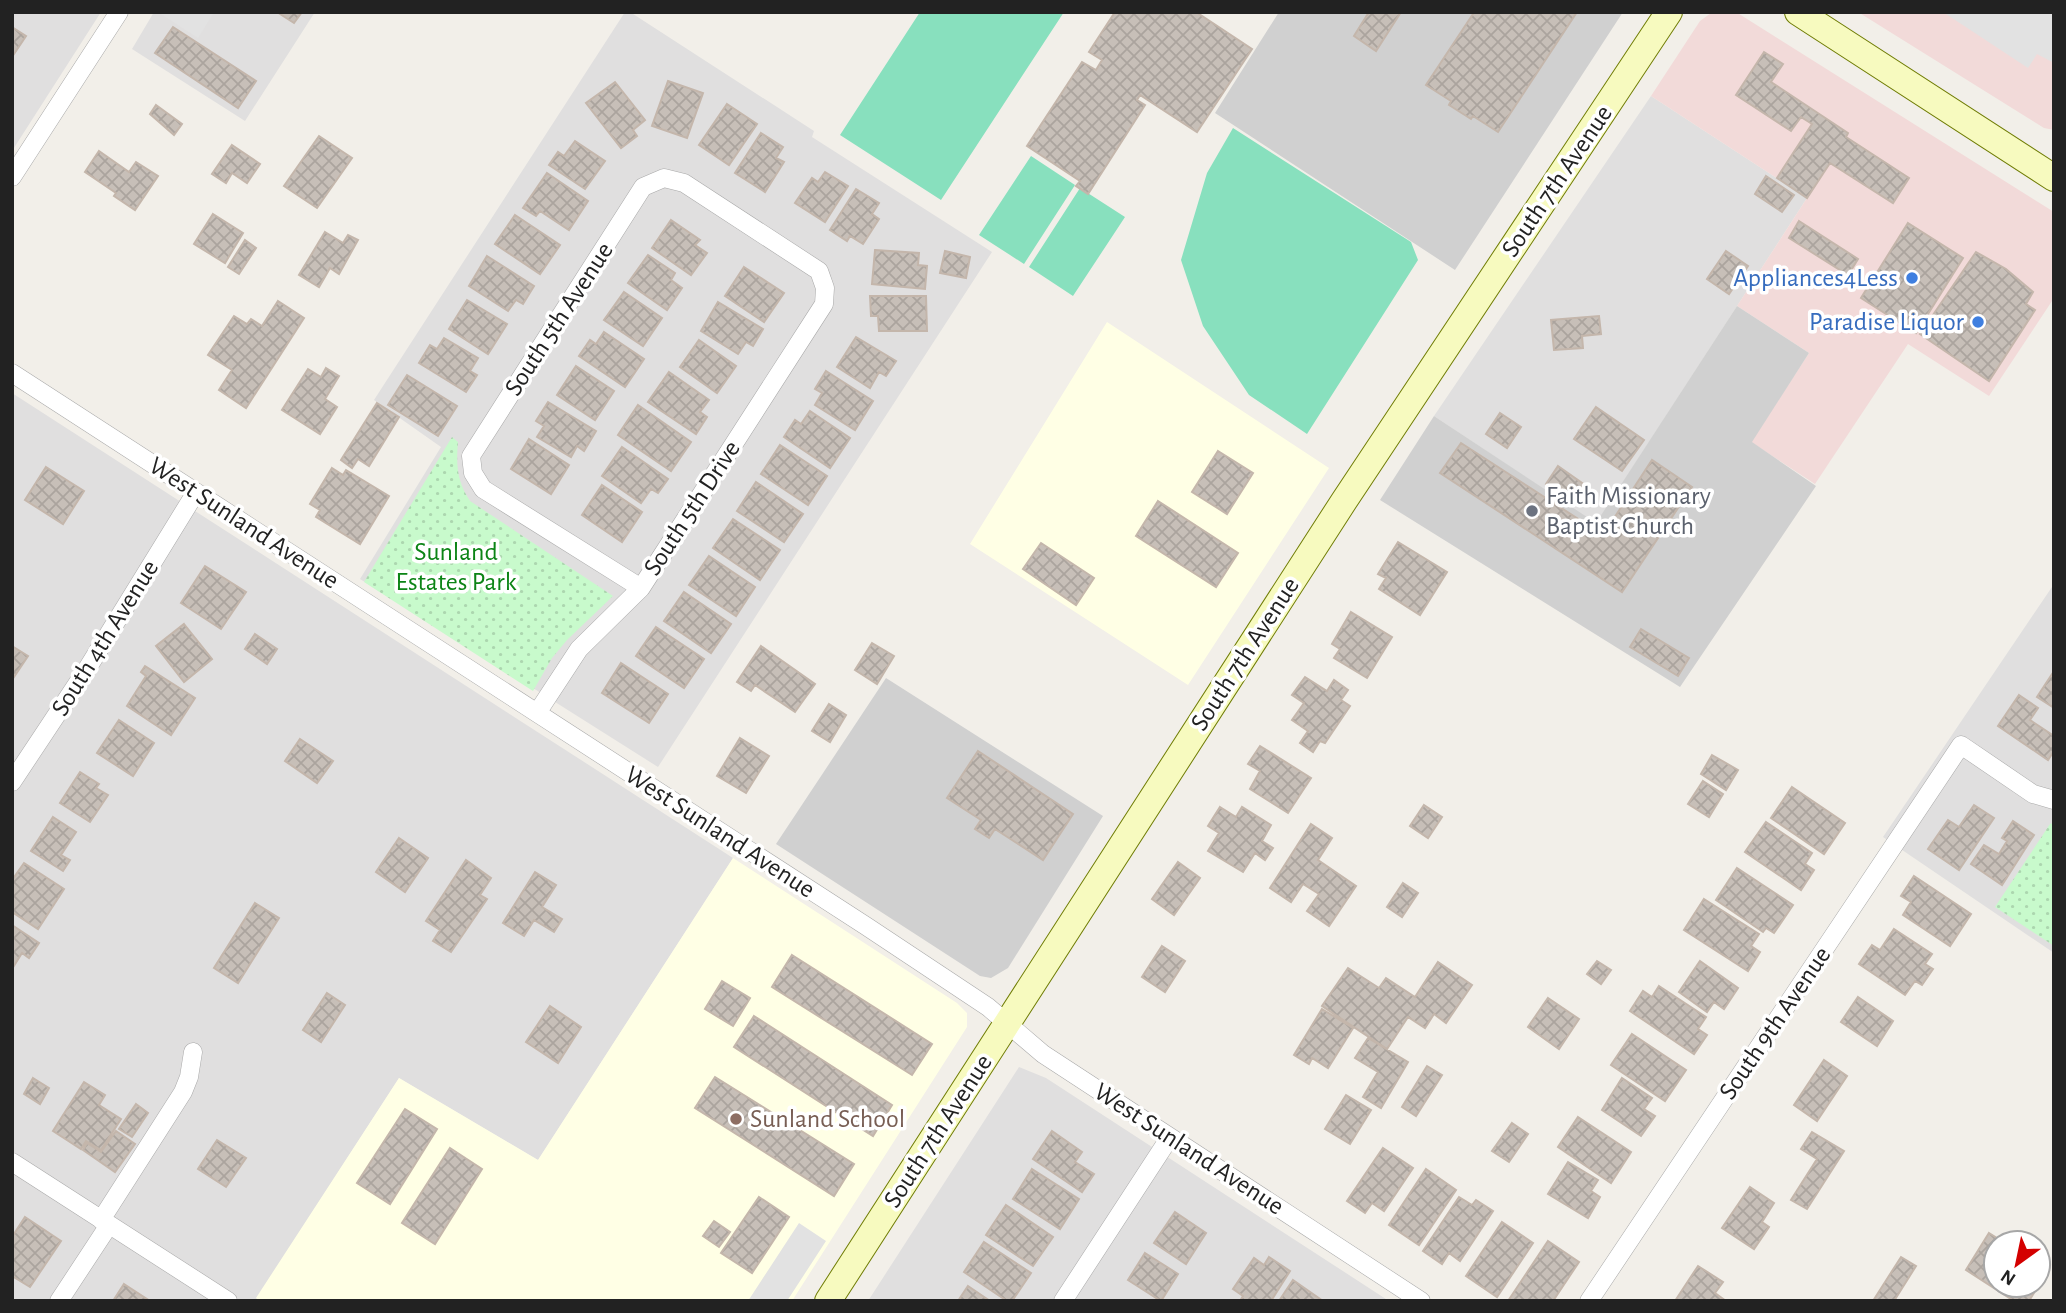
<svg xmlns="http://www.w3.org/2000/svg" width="2066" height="1313" viewBox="0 0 2066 1313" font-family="'Alegreya Sans',sans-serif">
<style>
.residential{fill:#e0dfdf}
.commercial{fill:#f2dad9}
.education{fill:#ffffe5}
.religious{fill:#d0d0d0}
.park{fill:url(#park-dots)}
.pitch{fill:#88e0be}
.parking{fill:#e2e2e2}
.building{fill:url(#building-cross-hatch);stroke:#c4b6ab;stroke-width:2}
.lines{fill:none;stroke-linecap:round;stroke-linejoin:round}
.minor-casing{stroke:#a9a9a9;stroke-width:19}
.secondary-casing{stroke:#707d05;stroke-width:28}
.minor{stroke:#fff;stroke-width:18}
.secondary{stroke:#f7fabf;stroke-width:26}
.shop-dot{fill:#3f7fe0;stroke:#fff;stroke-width:2.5}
.worship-dot{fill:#6b7280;stroke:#fff;stroke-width:2.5}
.education-dot{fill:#8d6e63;stroke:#fff;stroke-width:2.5}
.labels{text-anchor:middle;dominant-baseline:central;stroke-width:7;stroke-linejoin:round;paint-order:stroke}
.street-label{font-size:26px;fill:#222;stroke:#fff}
.shop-label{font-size:26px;fill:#366cbe;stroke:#fff;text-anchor:end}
.worship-label{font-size:26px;fill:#5b616d;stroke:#fff;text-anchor:start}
.park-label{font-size:26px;fill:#0c8416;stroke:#fff}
.education-label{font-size:26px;fill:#785e54;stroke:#fff;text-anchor:start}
</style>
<defs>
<pattern id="park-dots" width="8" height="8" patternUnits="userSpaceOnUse" patternTransform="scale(1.75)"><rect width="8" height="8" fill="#c8facc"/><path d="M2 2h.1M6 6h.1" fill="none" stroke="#acd6af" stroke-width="1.8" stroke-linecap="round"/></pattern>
<pattern id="building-cross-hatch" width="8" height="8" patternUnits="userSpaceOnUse" patternTransform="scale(1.75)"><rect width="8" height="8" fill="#c7bfb8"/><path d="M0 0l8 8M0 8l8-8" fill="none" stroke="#aba49e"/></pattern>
</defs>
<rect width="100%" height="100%" fill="#f2efe9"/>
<path class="residential" d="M12 12H101L12 151Z
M154 12H315L245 121 132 49Z
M625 12H630L814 131 812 137 992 252 658 767 360 579 441 447 374 400Z
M1651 96 1807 198 1596 524 1434 416Z
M12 393 733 858 538 1160 399 1078 255 1301H12Z
M2054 584V953L1883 837Z
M1019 1067 1046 1078 1389 1301H868Z"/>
<path class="commercial" d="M1736 12 2054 212V298L1989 396 1908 344 1815 484 1751 442 1809 353 1737 306 1807 198 1651 96 1700 21 1711 13Z
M1858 12H2054V130L2044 128Z"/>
<path class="education" d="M1107 322 1329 468 1188 685 970 544Z
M733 858 957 1003 967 1013V1027L792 1301H260L256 1298 399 1078 538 1160Z"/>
<path class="religious" d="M1279 12H1623L1455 270 1215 113Z
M1737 306 1809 353 1752 442 1816 486 1680 687 1380 500 1434 416 1596 523Z
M886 678 1103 816 1008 968 991 978 980 976 776 844Z"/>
<path class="park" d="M452 437 458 442C456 466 457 481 470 501L613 596 567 640 552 658 533 691 364 582Z
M2054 823V946L1995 907 2050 824Z"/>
<path class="pitch" d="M920 12H1064L941 200 840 135Z
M1233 128 1411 242 1418 260 1307 434 1249 395 1203 326 1181 260 1207 173Z
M1031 156 1075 185 1024 264 979 235Z
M1080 188 1125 217 1073 296 1029 267Z"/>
<path class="parking" d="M158 12H214L198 38Z
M1943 12H2054V63L2037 54 2028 68Z
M799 1223 826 1241 787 1301H748Z"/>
<path class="building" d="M277 12H302L294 23Z
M1115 12H1196L1252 49 1197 132 1140 95 1137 100 1145 105 1088 194 1076 186 1080 181 1027 146 1082 62 1096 70 1102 60 1089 52Z
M1369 12H1401L1376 51 1354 36Z
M1471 12H1577L1498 132 1473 116 1471 119 1449 105 1451 101 1426 85 1473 14Z
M1471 12H1577L1498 132 1473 116 1471 119 1449 105 1451 101 1426 85 1473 14Z
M12 27 26 36 12 57Z
M173 27 256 81 238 108 155 53Z
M1764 52 1783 64 1771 82 1848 133 1846 137 1909 178 1893 203 1830 163 1807 198 1777 178 1812 124 1801 117 1791 131 1736 95Z
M668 81 703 93 687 138 652 126Z
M615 82 645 120 633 130 637 136 621 148 586 103Z
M727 104 757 124 729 165 699 145Z
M156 105 182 124 174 135 150 114Z
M761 133 783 147 776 158 784 162 765 192 735 173Z
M319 136 352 158 317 208 284 186Z
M575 141 605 161 585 189 549 165 558 152 564 156Z
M232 145 260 164 247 183 232 173 226 183 212 174Z
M99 151 129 172 136 162 158 176 135 210 114 196 116 193 85 172Z
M825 172 848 186 825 222 795 203 812 178 818 182Z
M547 173 588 201 569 230 540 211 536 216 523 208Z
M1766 176 1794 195 1782 212 1755 194Z
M856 189 879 203 872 214 879 219 863 244 850 236 847 241 830 230Z
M213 214 243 233 225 263 194 244Z
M515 215 560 245 540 274 495 244Z
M671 220 700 240 695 245 707 253 691 275 652 248Z
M1799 221 1858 259 1848 275 1789 238Z
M1908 223 1963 258 1916 333 1861 298Z
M325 232 343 243 348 235 358 240 339 274 330 268 319 287 299 275Z
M245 240 256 248 239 274 228 267Z
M875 250 919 253 918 265 927 266 925 289 872 284Z
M945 251 970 257 966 278 940 273Z
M1726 251 1748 266 1729 294 1707 279Z
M1976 252 2006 269 2033 292 2026 304 2035 310 1989 381 1920 334Z
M648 255 675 273 671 280 682 288 667 310 628 283Z
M487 256 534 286 523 304 516 300 508 311 469 286Z
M744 267 784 293 764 322 725 296Z
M624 292 662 318 643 346 604 320Z
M870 296H926L927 331H879L878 316H871Z
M467 300 507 324 488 354 449 329Z
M278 301 304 318 246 408 219 390 232 370 208 355 234 316 247 324 251 319 262 326Z
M718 302 763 329 753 346 746 342 738 354 701 331Z
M1599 316 1601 334 1582 336 1583 348 1554 350 1551 320Z
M604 332 644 359 625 387 579 356 590 340 596 344Z
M856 337 896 361 886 376 879 372 870 388 837 367Z
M444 338 478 358 470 371 477 375 466 392 419 363 430 345 437 349Z
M699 340 736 366 717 393 680 367Z
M576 366 614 391 595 420 557 395Z
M326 368 339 376 325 399 337 407 320 434 282 410 308 369 321 377Z
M826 371 873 401 855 430 815 405 822 393 815 389Z
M669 372 709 400 700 412 707 417 696 434 648 402Z
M407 375 457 406 438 436 388 405Z
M548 402 596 431 584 451 577 446 571 457 537 437 544 426 536 421Z
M377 403 399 417 369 466 358 459 352 468 341 460Z
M638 405 691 442 671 471 618 435Z
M1596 407 1644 440 1622 471 1574 439Z
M810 411 850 438 830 468 784 437 795 420 801 424Z
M1500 413 1521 427 1507 448 1486 434Z
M529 439 569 465 551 494 511 469Z
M1461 443 1603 535 1652 460 1692 487 1622 592 1440 473Z
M780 445 827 476 808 505 761 474Z
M622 447 668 479 658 493 651 489 641 503 602 476Z
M1218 451 1253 473 1227 514 1192 492Z
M1558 466 1585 485 1573 503 1546 484Z
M46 467 84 491 63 524 25 500Z
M332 468 343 475 346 470 389 496 360 544 316 517 320 510 310 504Z
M756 482 803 514 784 542 737 511Z
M602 485 642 512 622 542 582 515Z
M1158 501 1238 553 1216 587 1136 536Z
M733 519 780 550 760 580 713 548Z
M1398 542 1447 572 1420 615 1379 589 1386 578 1378 574Z
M1041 543 1094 578 1076 605 1023 569Z
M709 556 755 587 736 616 689 585Z
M205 566 246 592 221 629 181 603Z
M684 592 731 624 711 653 664 621Z
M1351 612 1392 637 1367 678 1334 658 1340 649 1332 644Z
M184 624 212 659 184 682 156 646Z
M656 627 704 659 684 688 636 656Z
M1641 629 1689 658 1678 676 1630 647Z
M255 634 277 649 267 664 245 649Z
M872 643 894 656 877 684 855 670Z
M12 646 28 656 12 680Z
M761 646 815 684 795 712 755 685 751 691 737 682Z
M621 663 668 694 649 723 602 693Z
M145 666 195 698 171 735 127 706 146 676 141 672Z
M2054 671V708L2037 697Z
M1305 677 1327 691 1334 680 1348 690 1341 700 1350 706 1325 743 1320 741 1313 752 1300 743 1308 731 1292 720 1304 703 1292 695Z
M2019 695 2038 708 2030 720 2054 736V751L2048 760 1998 726Z
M829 704 846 715 830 742 812 731Z
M119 720 154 743 133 776 97 753Z
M740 738 769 756 746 793 717 776Z
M300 739 333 761 317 783 285 761Z
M1260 746 1311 778 1288 813 1250 789 1260 771 1248 764Z
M978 751 1073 814 1043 860 995 829 989 838 975 829 981 820 947 798Z
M1712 755 1738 770 1726 790 1701 774Z
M80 772 99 784 96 788 108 795 90 822 60 803Z
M1703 781 1723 794 1709 817 1688 804Z
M1792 787 1845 823 1824 854 1771 818Z
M1424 805 1442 817 1428 838 1410 826Z
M1974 805 1994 818 1959 870 1928 849 1948 820 1959 827Z
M1220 807 1236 817 1242 807 1271 825 1262 841 1273 848 1265 860 1255 853 1243 872 1208 851 1219 833 1208 826Z
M53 817 76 832 61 855 70 860 63 871 31 851Z
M2013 821 2034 835 2002 885 1971 864 1984 845 1999 854 2007 841 2002 838Z
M1766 822 1812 853 1805 864 1814 870 1801 890 1745 852Z
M1311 824 1332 838 1318 860 1356 886 1329 926 1307 911 1319 894 1303 884 1291 902 1270 888Z
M399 838 428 858 405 892 376 872Z
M466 860 491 878 480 895 487 899 451 952 433 941 440 930 426 921Z
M1178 862 1200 878 1174 915 1152 899Z
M24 863 64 889 38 929 12 912V880Z
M1737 868 1793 905 1774 933 1766 928 1763 932 1716 900Z
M535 872 556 885 542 907 562 919 554 932 534 920 524 936 503 923Z
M1914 876 1971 914 1950 946 1903 915 1911 902 1901 896Z
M1403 883 1418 893 1402 917 1387 907Z
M1704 899 1759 934 1751 946 1760 952 1748 971 1684 930Z
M255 903 279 918 238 983 214 968Z
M12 925 39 943 29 958 22 953 12 969Z
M1894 929 1932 954 1925 964 1933 969 1922 985 1915 981 1905 995 1859 964 1872 945 1880 950Z
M1162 946 1185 961 1165 992 1142 977Z
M792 955 932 1044 912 1075 772 987Z
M1597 961 1611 970 1601 984 1587 974Z
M1700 961 1738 988 1724 1009 1714 1002 1707 1012 1679 992Z
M1438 962 1472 985 1446 1023 1434 1014 1425 1028 1408 1017 1387 1049 1322 1006 1348 968 1379 988 1386 978 1415 997Z
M722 981 750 998 733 1026 705 1009Z
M1659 986 1706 1017 1698 1029 1707 1035 1694 1054 1630 1011 1643 991 1652 997Z
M327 993 345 1005 321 1042 303 1030Z
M1858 997 1893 1021 1877 1046 1841 1022Z
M1548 998 1579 1019 1559 1049 1528 1027Z
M550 1006 581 1027 558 1063 526 1042Z
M1322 1009 1353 1028 1328 1068 1312 1058 1309 1064 1294 1055Z
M754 1016 892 1105 873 1136 734 1047Z
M1632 1034 1686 1070 1665 1101 1611 1065Z
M1368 1038 1408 1062 1381 1108 1363 1097 1378 1072 1355 1058Z
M1824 1060 1847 1076 1817 1121 1794 1105Z
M1427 1066 1442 1075 1416 1116 1402 1107Z
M715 1077 854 1164 834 1196 695 1108Z
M33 1078 49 1088 40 1104 24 1094Z
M1622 1078 1652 1098 1644 1109 1655 1116 1641 1136 1602 1110Z
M84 1082 105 1095 99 1105 121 1119 101 1150 86 1141 81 1149 53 1131Z
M1346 1095 1371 1110 1350 1144 1325 1129Z
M136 1104 148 1113 132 1137 119 1129Z
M405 1109 437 1129 390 1204 357 1183Z
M1578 1117 1631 1152 1611 1183 1558 1147Z
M1512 1123 1528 1134 1509 1162 1492 1151Z
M116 1131 135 1144 115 1172 83 1150 87 1143 101 1152Z
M1052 1131 1082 1152 1075 1162 1094 1174 1082 1192 1033 1159Z
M1812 1132 1844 1151 1807 1209 1791 1200 1817 1159 1801 1149Z
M217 1140 246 1158 226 1187 198 1169Z
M450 1148 482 1169 435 1244 402 1223Z
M1383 1148 1413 1168 1384 1211 1372 1203 1365 1213 1347 1201Z
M1568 1162 1598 1180 1591 1191 1600 1197 1588 1218 1548 1194Z
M1032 1169 1079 1199 1060 1229 1013 1199Z
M1426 1169 1456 1190 1419 1245 1389 1225Z
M1750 1187 1774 1203 1762 1222 1769 1227 1754 1249 1722 1228Z
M759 1197 789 1217 752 1273 721 1253Z
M1459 1197 1472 1205 1476 1200 1493 1211 1460 1261 1449 1253 1442 1264 1423 1251Z
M1006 1205 1053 1237 1033 1266 986 1235Z
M1175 1212 1206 1233 1186 1264 1154 1243Z
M25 1217 61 1241 30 1287 12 1276V1237Z
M714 1221 730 1232 719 1247 703 1236Z
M1502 1222 1533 1243 1497 1297 1466 1276Z
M1989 1233 2005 1243H1996V1285H2038V1263L2048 1270 2029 1301H2014L1966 1270Z
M1548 1241 1579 1262 1553 1301H1508Z
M984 1242 1031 1273 1012 1301H1007L964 1272Z
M1145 1253 1178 1274 1161 1301 1128 1280Z
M1269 1257 1290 1271 1271 1301H1240L1243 1296 1233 1289 1254 1258 1264 1265Z
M1901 1257 1916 1266 1894 1301H1873Z
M1698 1266 1723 1282 1715 1293 1726 1301H1675Z
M1293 1280 1323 1301H1279Z
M124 1284 150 1301H113Z
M968 1286 990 1301H958Z"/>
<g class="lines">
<g class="minor-casing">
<path id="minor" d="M12 177 119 12
M12 373 866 926 988 1007 1043 1054 1421 1301
M537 713 579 649 641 588 824 304 825 288 819 271 684 183 664 178 643 187 471 456 473 473 483 489 641 588
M12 782 87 669 196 492
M12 1162 228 1301
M101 1220 183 1092 189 1077 193 1052
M59 1301 109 1225
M1063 1301 1170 1137
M1589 1301 1961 745 2033 794 2054 800"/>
</g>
<g class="secondary-casing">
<path id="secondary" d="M1798 12 2054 178
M828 1301 1344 501 1669 12"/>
</g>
<use href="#minor" class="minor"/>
<use href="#secondary" class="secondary"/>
</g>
<g class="shop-dot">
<circle cx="1912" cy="278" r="7"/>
<circle cx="1978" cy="322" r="7"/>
</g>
<circle class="worship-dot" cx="1532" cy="511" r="7"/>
<circle class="education-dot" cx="736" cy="1119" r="7"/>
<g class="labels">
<g class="street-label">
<text transform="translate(1557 181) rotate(-56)">South 7th Avenue</text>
<text transform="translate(559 319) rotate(-57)">South 5th Avenue</text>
<text transform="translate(692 508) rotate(-57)">South 5th Drive</text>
<text transform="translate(244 523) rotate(33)">West Sunland Avenue</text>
<text transform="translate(105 638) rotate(-58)">South 4th Avenue</text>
<text transform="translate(1245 654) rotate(-57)">South 7th Avenue</text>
<text transform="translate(720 832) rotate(33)">West Sunland Avenue</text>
<text transform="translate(1775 1023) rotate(-56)">South 9th Avenue</text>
<text transform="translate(938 1131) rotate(-57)">South 7th Avenue</text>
<text transform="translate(1189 1149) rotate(33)">West Sunland Avenue</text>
</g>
<g class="shop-label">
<text x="1898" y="278">Appliances4Less</text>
<text x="1964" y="322">Paradise Liquor</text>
</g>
<g class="worship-label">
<text x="1546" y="496">Faith Missionary<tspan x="1546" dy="30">Baptist Church</tspan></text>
</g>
<g class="park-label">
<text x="456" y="552">Sunland<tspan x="456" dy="30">Estates Park</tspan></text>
</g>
<g class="education-label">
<text x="750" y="1119">Sunland School</text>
</g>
</g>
<rect width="2066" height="1313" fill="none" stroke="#222222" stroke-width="28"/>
<g transform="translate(2017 1264) rotate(213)"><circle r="33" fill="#ffffff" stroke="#a7a7a7" stroke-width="2"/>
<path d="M0-5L12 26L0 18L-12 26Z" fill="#d40000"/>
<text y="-10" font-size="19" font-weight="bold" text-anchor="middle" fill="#222222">N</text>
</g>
</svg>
